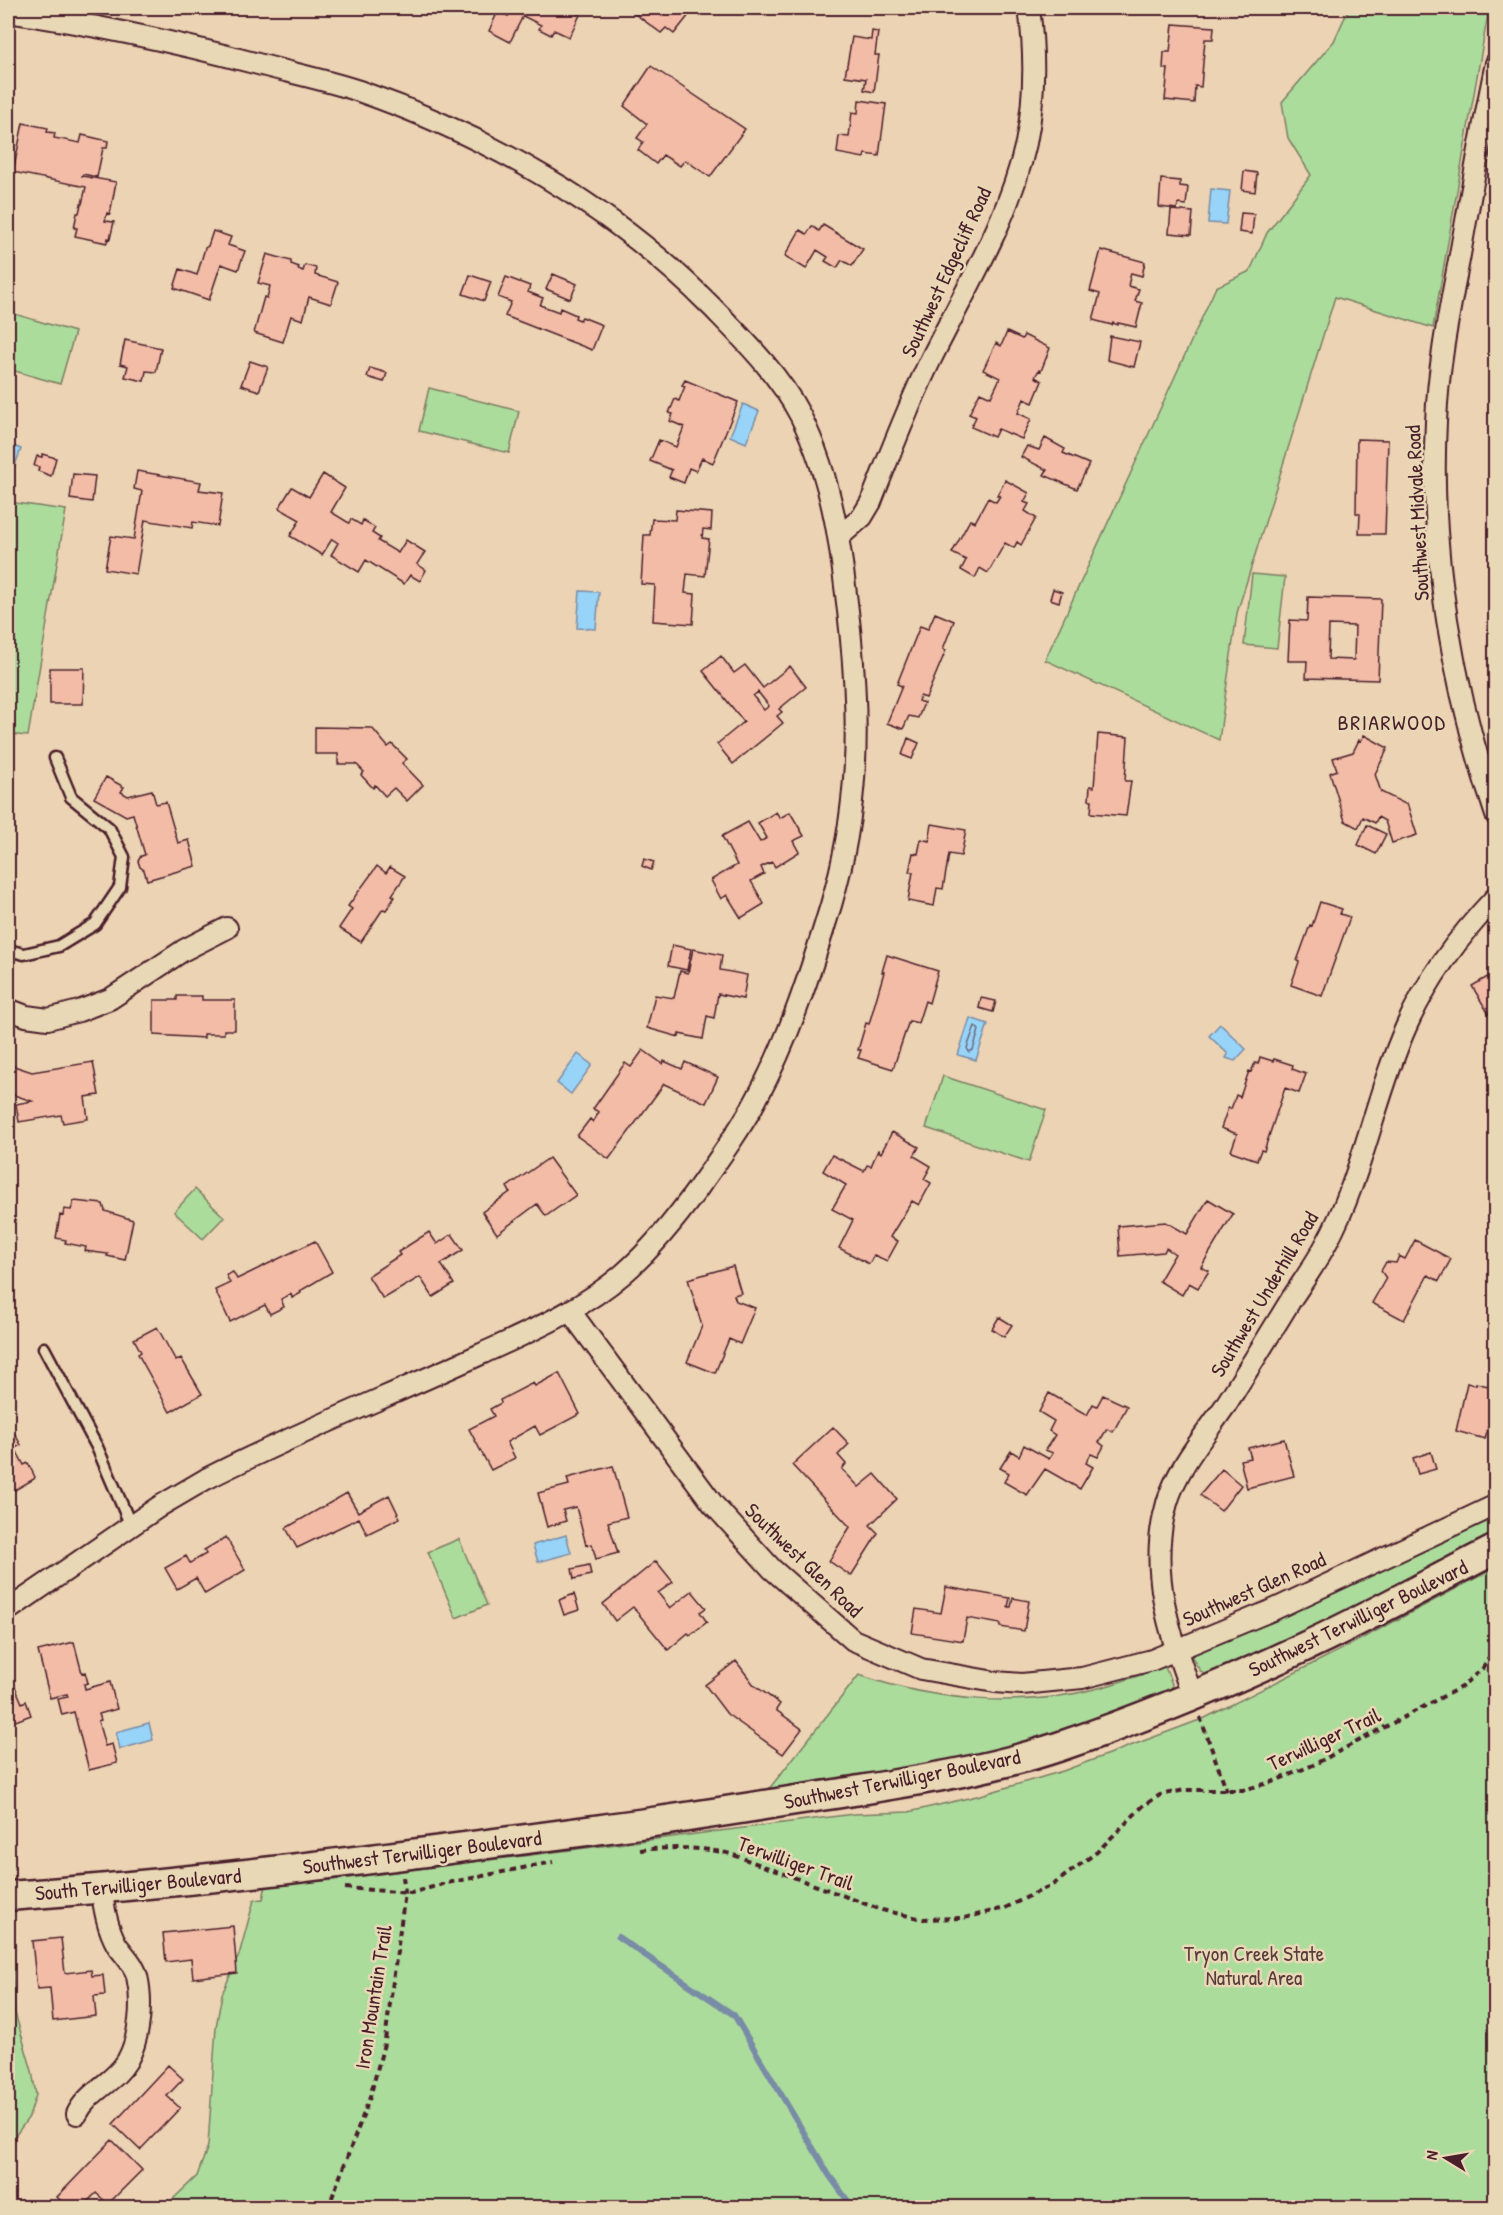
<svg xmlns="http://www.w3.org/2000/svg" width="1503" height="2215" viewBox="0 0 1503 2215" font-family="'Patrick Hand',sans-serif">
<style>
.green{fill:#acdc9c;stroke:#7b7e64;stroke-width:1.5}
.water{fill:#98d4f8;stroke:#798ca6;stroke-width:1.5}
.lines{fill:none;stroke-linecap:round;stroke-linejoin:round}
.shore{stroke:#69677d;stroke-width:1.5}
.stream{stroke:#798ca6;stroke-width:6}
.building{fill:#f3bca7;stroke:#4a1f2b;stroke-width:1.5;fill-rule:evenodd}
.lane-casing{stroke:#4a1f2b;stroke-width:15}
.street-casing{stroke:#4a1f2b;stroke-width:24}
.secondary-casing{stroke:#4a1f2b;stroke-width:33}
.path{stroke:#4a1f2b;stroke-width:4;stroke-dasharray:6 4.5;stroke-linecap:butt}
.lane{stroke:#e9d8b5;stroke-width:10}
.street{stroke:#e9d8b5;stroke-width:20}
.secondary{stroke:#e9d8b5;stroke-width:28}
.labels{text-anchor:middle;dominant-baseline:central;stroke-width:5;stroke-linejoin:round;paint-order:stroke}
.street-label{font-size:21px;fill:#4a1f2b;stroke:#e9d8b5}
.park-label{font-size:21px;fill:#593b3c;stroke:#e9d8b5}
.neighbourhood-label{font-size:22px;letter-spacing:1.5px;fill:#4a1f2b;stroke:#e9d8b5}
</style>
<rect width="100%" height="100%" fill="#ecd3b3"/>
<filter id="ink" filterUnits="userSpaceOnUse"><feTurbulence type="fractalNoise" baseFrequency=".0167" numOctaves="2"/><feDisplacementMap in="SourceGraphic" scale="12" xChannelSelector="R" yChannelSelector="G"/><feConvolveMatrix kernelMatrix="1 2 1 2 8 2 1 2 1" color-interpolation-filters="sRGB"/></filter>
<g filter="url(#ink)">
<path class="green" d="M1349 8H1489L1433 328 1335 297 1237 613 1219 740 1045 660 1216 287 1250 271 1267 233 1311 175 1288 138 1282 102 1334 41Z
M8 312 75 332 60 384 8 369Z
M429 388 519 411 509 453 419 431Z
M8 502 66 510 28 736 8 734Z
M1252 574 1285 577 1277 648 1244 645Z
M943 1076 1046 1110 1029 1162 926 1128Z
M195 1189 224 1217 203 1239 174 1212Z
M1495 1513V1534L1215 1679C1200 1676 1197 1666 1190 1653Z
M459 1539 487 1605 456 1618 428 1552Z
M1495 1568V2207L168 2208 173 2199 197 2176 208 2146 216 2027 222 1994 239 1955 254 1900 263 1899 266 1885 324 1881 854 1814 909 1812 981 1795 1063 1771 1205 1718 1344 1648Z
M1165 1667 1172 1684 1171 1694 1069 1733 974 1757 765 1794 859 1675C935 1701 1021 1709 1099 1688 1121 1682 1143 1674 1165 1667Z
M8 1920 11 1922 15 2013 32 2071 36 2095 29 2117 10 2143 8 2168Z"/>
<path class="water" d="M1211 189 1230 191 1226 224 1208 223Z
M743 404 759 411 746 443 730 436Z
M8 444 21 449 13 471 8 469Z
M580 591 599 592 596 629 577 628Z
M970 1018 988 1024 976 1060 958 1055Z
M1220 1024 1246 1049 1235 1061 1226 1058 1228 1054 1209 1036Z
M578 1054 592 1065 571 1094 557 1083Z
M566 1535 571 1553 538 1562 533 1545Z
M149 1723 153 1740 120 1749 116 1732Z"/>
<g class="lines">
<path class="shore" d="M975 1026 979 1030 973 1050 969 1052 967 1048Z"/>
<path class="stream" d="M618 1937 734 2015 829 2175 853 2208"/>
</g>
<path class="building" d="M505 8H567L580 15 569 37 554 30 551 35 539 29 541 25 523 16 510 42 489 31 498 11 508 16 510 13 504 10Z
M636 8H700L697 12 693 10 674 34 666 28 661 33 634 13 637 9Z
M1173 24 1214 27 1213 39H1205L1201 87 1195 86 1194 103 1165 100 1168 69H1163L1164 52H1170Z
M872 31 878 32 875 55H879L874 92 864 90 866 79 845 76 852 37 871 40Z
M651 66 745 129 710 177 685 160 680 166 663 155 656 164 638 150 643 142 637 138 647 124 624 106Z
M859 100 886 104 879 156 865 154 864 158 837 153 839 136 849 137 852 112 858 113Z
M23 123 48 128 47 132 55 133 54 138 80 143 82 135 108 141 107 148H103L97 177 83 174 82 176 116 182 110 214 107 213 105 221 114 222 110 239 108 238 107 243 75 236 77 228H74L77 213H79L81 204H82L86 187 13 172Z
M1244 171 1257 173 1255 192 1242 190Z
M1161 179 1180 181V186L1188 187 1186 205 1178 204 1177 209 1159 207Z
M1171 210 1193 212 1191 235 1169 233Z
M1241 213 1254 214 1252 234 1239 232Z
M823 225 863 249 852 266 842 260 837 268 825 261 828 257 817 250 806 269 785 256 800 230 807 234 812 226 819 231Z
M213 231 231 237 228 245 245 251 238 270 221 264 209 300 174 288 180 269 197 275 205 248 208 246Z
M1101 250 1145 262 1142 276 1131 273 1128 286 1139 289 1135 301 1142 303 1136 327 1118 323V325L1113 323 1112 325 1093 320 1100 294 1090 291Z
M267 254 291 261V264L299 267 298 269 303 271 305 265 316 268 315 275 338 282 331 304 309 297 303 320 291 316 283 342 254 333 264 297 267 298 270 286 258 283Z
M553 274 577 284 570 299 546 289Z
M470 275 491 282 484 301 463 294Z
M506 277 530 286 528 292 543 298 540 305 559 312 560 308 576 315 575 318 580 320 582 317 602 325 592 350 505 316 511 302 498 297Z
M1007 332 1022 339 1024 335 1050 348 1041 371 1039 370 1035 377 1042 381 1033 403 1024 399 1018 413 1031 419 1022 439 998 429 994 437 971 427 976 417 969 414 980 392 991 397 1000 378 983 370 996 343 1001 346Z
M1110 336 1140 342 1134 367 1107 360Z
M125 340 161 348 156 372 146 371 144 381 125 377 128 366 120 364Z
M250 361 268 367 259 391 241 385Z
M370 368 387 373 384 382 367 377Z
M685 380 738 402 713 463 702 458 696 471 689 468 684 483 669 477 672 470 650 461 659 440 676 447 684 427 670 421 673 414 669 413 675 399 679 401 685 386 682 385Z
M1045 438 1065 449 1063 453 1089 464 1077 489 1044 475 1047 470 1021 457 1027 446 1039 450Z
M1357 439 1388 440 1385 534H1359L1360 514 1356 513Z
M42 454 56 458 51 476 38 471 39 467 34 466 37 456 42 457Z
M137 471 201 482 199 490 223 493 218 526 193 522 192 528 145 520 136 574 105 569 111 536 134 539 142 491 134 489Z
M73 474 95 476 92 502 70 499Z
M323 474 345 488 331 512 349 523 351 519 361 525 363 520 375 528 372 533 380 538 378 541 398 553 406 540 425 552 417 564 426 570 420 581 410 575 404 584 366 560 359 572 331 555 338 543 332 539 322 555 290 536 300 520 279 508 292 487 309 497Z
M1005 480 1029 493 1024 502 1029 504 1025 511 1036 518 1021 545 1017 542 1014 548 1005 543 988 573 980 568 975 578 961 570 966 560 952 553 970 520 975 522 988 498 996 502 1000 496 997 495Z
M676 510 712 513 711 530 703 529 702 538 709 539 705 576 687 574 685 593 695 594 693 624 653 621 655 585 641 584 644 535H650L652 519 675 520Z
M1053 589 1062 592 1059 602 1050 599Z
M1308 597 1381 599 1378 680 1306 678 1307 661H1288L1290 620 1307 621ZM1329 625 1355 626 1354 660 1328 659Z
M935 613 954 621 943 649 946 650 926 698 920 696 918 701 924 703 918 718 909 716 903 729 887 723 902 686 897 684 920 626 928 629Z
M721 656 734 673 745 665 763 688 790 666 806 687 779 709 782 712 777 716 783 723 733 764 717 744 744 722 703 671ZM758 692 769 706 764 710 753 696Z
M50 668H84L83 704H50Z
M315 727 372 728 388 747 392 744 407 759 402 763 423 785 407 801 394 788 385 796 375 785 373 788 361 775 364 772 356 764H338V754H315Z
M1098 734 1128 737 1125 781H1131L1126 816 1091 813 1092 800H1089L1090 786 1094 787Z
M1364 735 1388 748 1375 774 1381 792 1405 804 1407 803 1417 835 1392 843 1385 821 1378 817 1375 823 1363 817 1358 828 1345 821 1330 773 1337 770 1333 758 1353 752 1359 740 1361 741Z
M908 738 919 743 912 759 902 755Z
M106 777 124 787 121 792 128 796 152 790 156 804 166 802 178 843 189 840 196 866 147 880 144 870 140 867 138 861 141 856 145 855 133 814 126 816 94 798Z
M776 812 780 818 790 812 804 836 793 841 799 852 775 867 772 862 761 867 764 874 751 881 764 904 741 918 727 895 721 899 711 880 737 865 722 836 748 822 760 842 767 838 758 823Z
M932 824 966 830 961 856 949 854 943 889 937 888 934 906 908 901 913 872H909L913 853 918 854 921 839 929 841Z
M1367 825 1386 834 1376 854 1358 845Z
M644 859 654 862 651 870 642 866Z
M377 866 386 873 390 867 405 876 392 895 395 897 386 910 383 909 361 942 339 928 352 909 348 906Z
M1320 902 1342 909 1340 914 1350 917 1322 996 1291 985 1299 962 1297 961 1310 925 1312 926Z
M672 945 691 949 687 970 668 966Z
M693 949 722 955 720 970 747 975 743 999 718 994 714 1018 707 1016 703 1039 679 1034V1037L647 1028 655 995 674 998 680 971 688 973Z
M887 955 938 971 929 1003 925 1001 918 1023 909 1021 893 1069 858 1058 861 1050H858L866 1023 869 1024 884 972H882Z
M1496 972V1026L1472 986Z
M177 996H202V1000H235V1030H224V1034H204V1038L154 1035V1000H177Z
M981 998 996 1001 993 1012 979 1008Z
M643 1050 663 1064 664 1061 682 1069 685 1062 718 1077 706 1103 664 1084 609 1159 577 1136 590 1119 593 1122 599 1112 593 1109 625 1063 631 1067Z
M1260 1057 1273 1061 1274 1059 1293 1065 1292 1069 1306 1074 1299 1093 1285 1088 1264 1151 1261 1150 1257 1160 1231 1151 1237 1134 1221 1128 1228 1108 1231 1109 1236 1095 1240 1097 1249 1071 1251 1072 1255 1063 1258 1064Z
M93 1062 99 1095 85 1097 88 1119 63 1123 61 1115 19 1122 16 1104 32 1101 8 1093V1075L11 1065 32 1072Z
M892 1132 919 1147 914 1156 931 1166 924 1179 931 1183 919 1205 912 1201 890 1237 898 1241 887 1261 874 1255 869 1264 839 1248 853 1220 832 1209 846 1185 823 1171 832 1155 864 1171 867 1165 871 1166 878 1150 881 1153Z
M549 1158 576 1195 546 1216 537 1204 497 1234 482 1212 510 1192 507 1187Z
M1208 1199 1233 1214 1201 1267 1209 1271 1198 1288 1189 1283 1182 1295 1159 1281 1175 1254 1166 1248 1164 1252 1120 1256 1118 1226 1166 1222 1187 1234Z
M74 1201 103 1204 105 1211 133 1220 125 1260 107 1256 108 1254 85 1251 86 1247 65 1243 66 1240 56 1238 60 1215 63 1216 64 1209 71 1210Z
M429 1232 437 1244 452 1234 463 1250 441 1264 454 1284 433 1297 420 1277 383 1299 368 1276 400 1255 398 1252Z
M1415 1240 1451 1259 1439 1281 1428 1275 1404 1320 1372 1303 1386 1278 1381 1271 1386 1262 1396 1263 1399 1256 1405 1259Z
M315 1241 332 1272 300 1291 301 1293 292 1298 291 1294 281 1299 284 1307 270 1314 265 1305 230 1322 215 1290 230 1283 226 1275 233 1272 237 1279Z
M733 1266 741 1293 734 1295 736 1301 755 1308 740 1344 729 1339 715 1373 687 1362 702 1326 688 1279Z
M999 1317 1012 1325 1004 1337 992 1329Z
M157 1327 176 1361 181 1358 202 1394 170 1412 138 1354 141 1352 134 1339Z
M559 1373 580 1414 540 1435 535 1426 507 1442 515 1458 491 1470 469 1429 494 1416 490 1409 501 1403 500 1400 533 1383 535 1386Z
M1467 1383 1476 1385V1383L1492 1387 1491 1390 1496 1391 1492 1405 1494 1406 1485 1439 1456 1431Z
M1049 1393 1087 1415 1093 1404 1097 1406 1103 1395 1127 1406 1113 1432 1107 1429 1099 1442 1104 1446 1098 1457 1091 1454 1086 1463 1093 1467 1080 1489 1045 1469 1027 1495 1004 1482 1009 1473 1000 1468 1011 1451 1019 1456 1024 1445 1049 1459 1053 1453 1045 1450 1055 1435 1049 1431 1054 1421 1039 1412Z
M8 1422 21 1445 15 1448 24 1465 28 1463 35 1477 34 1479 8 1494Z
M833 1427 849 1444 838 1455 846 1464 842 1469 859 1487 875 1474 897 1499 870 1525 878 1533 851 1576 829 1561 850 1527 792 1465Z
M1284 1439 1294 1476 1247 1488 1240 1460 1251 1458 1248 1448Z
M1431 1452 1436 1469 1418 1474 1413 1458Z
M613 1466 627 1517 608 1522 618 1553 596 1559 592 1544 586 1545 576 1507 563 1510 566 1521 547 1527 538 1493 569 1485 567 1478Z
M1222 1469 1241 1485 1221 1511 1200 1495Z
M347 1493 358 1512 389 1495 400 1518 367 1534 359 1518 297 1548 286 1528Z
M226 1537 245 1570 205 1594 196 1578 177 1589 165 1568 186 1556 190 1563 206 1554 204 1550Z
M656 1561 673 1582 658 1593 670 1608 692 1591 706 1608 700 1612 707 1622 690 1635 688 1633 668 1650 633 1607 615 1621 603 1604Z
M589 1565 591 1575 574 1579 572 1569Z
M946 1587 1010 1598 1008 1607H1011L1013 1598 1029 1601 1024 1631 1000 1627 1001 1624 967 1618 963 1641 912 1633 916 1609 941 1613Z
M574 1594 579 1610 564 1615 559 1600Z
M74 1642 82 1673 85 1672 88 1683 84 1684 85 1689 110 1682 117 1709 99 1714 101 1720 98 1721 105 1746 112 1744 117 1763 89 1770 74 1712 62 1715 58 1699 68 1697 67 1694 50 1698 38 1651Z
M736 1661 754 1685 780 1704 776 1710 802 1729 783 1754 727 1714 705 1685Z
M8 1670 22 1703 26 1701 31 1715 8 1724Z
M233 1926 237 1973 193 1978 191 1959 166 1962 163 1933Z
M61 1938 65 1973 91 1970 92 1976 103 1975 105 1995 94 1996 96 2016 53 2021 50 1988 37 1989 32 1941Z
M168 2065 183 2079 167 2096 180 2108 140 2150 113 2124Z
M112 2140 142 2170 108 2204 96 2193 81 2208H68L57 2197Z"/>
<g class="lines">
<g class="lane-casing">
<path id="lane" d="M8 950 24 954 59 946 95 924 120 887 124 857 109 828 71 797 55 758
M44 1348 97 1447 131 1526"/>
</g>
<g class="street-casing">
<path id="street" d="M8 12C92 24 175 42 258 64 291 73 326 80 359 91 491 137 614 208 712 307 745 341 778 373 800 415 834 481 842 555 850 629 860 726 859 810 831 905 811 971 789 1039 756 1100 740 1130 719 1159 699 1187 676 1219 652 1249 623 1274 581 1310 531 1331 481 1354 390 1396 296 1433 206 1479L160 1506 8 1610
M1496 63C1482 129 1471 194 1459 260 1449 313 1438 367 1436 422 1429 554 1453 690 1496 815
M839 537 862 517 871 502C890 454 908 406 931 359 965 290 1009 220 1026 143 1035 99 1035 52 1029 8
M8 1009 26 1016 48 1019 79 1011 110 999 184 950 227 928
M570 1311 713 1504 772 1569 853 1640 921 1669 995 1682 1022 1684 1082 1678 1152 1660 1275 1609 1496 1505
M1193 1697C1170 1634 1147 1570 1167 1503 1178 1466 1204 1437 1225 1406 1248 1370 1270 1334 1292 1298 1304 1280 1316 1263 1326 1244 1362 1179 1375 1096 1406 1027 1428 977 1459 936 1496 897
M77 2114C88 2091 114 2083 127 2061 140 2038 143 2002 137 1976 134 1964 124 1955 117 1945 107 1928 104 1907 101 1888"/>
</g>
<g class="secondary-casing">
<path id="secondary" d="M8 1896C219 1881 429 1852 639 1824 711 1814 782 1802 854 1791 922 1780 992 1769 1058 1747 1141 1719 1223 1685 1302 1648 1368 1618 1431 1582 1496 1549"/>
</g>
<path class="path" d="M1200 1717 1227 1791
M640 1850C672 1847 701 1847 731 1854L882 1910 923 1919 964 1918 1005 1908 1054 1884 1097 1852 1143 1806 1160 1795 1185 1790H1243L1272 1782 1313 1765 1461 1687 1483 1668 1496 1646
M345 1888 411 1893 447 1883 553 1862
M328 2208 370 2097 385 2040 405 1893 403 1877"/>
<use href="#lane" class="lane"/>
<use href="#street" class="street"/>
<use href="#secondary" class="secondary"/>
</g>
</g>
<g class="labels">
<g class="street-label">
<text transform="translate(946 272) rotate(-65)">Southwest Edgecliff Road</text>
<text transform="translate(1417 513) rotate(-93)">Southwest Midvale Road</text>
<text transform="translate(1264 1294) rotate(-59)">Southwest Underhill Road</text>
<text transform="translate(804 1560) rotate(44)">Southwest Glen Road</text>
<text transform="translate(1254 1589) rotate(-24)">Southwest Glen Road</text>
<text transform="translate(1358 1618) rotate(-26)">Southwest Terwilliger Boulevard</text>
<text transform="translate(1324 1739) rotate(-25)">Terwilliger Trail</text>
<text transform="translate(902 1779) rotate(-11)">Southwest Terwilliger Boulevard</text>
<text transform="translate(422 1852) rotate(-7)">Southwest Terwilliger Boulevard</text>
<text transform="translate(796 1863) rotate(20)">Terwilliger Trail</text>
<text transform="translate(138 1884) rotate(-5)">South Terwilliger Boulevard</text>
<text transform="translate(373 1997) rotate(-81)">Iron Mountain Trail</text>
</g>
<g class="park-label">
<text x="1254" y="1953">Tryon Creek State<tspan x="1254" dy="24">Natural Area</tspan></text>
</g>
<g class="neighbourhood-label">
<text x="1392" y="722">BRIARWOOD</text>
</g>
</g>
<rect width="1503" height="2215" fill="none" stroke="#e9d8b5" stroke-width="30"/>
<rect x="15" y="15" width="1473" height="2185" fill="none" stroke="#4a1f2b" stroke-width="2" filter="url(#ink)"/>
<g transform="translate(1446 2158) rotate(281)" stroke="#e9d8b5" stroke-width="4.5" paint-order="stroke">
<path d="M0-4.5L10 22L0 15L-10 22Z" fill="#4a1f2b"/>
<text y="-9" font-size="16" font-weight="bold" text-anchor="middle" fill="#4a1f2b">N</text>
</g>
</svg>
